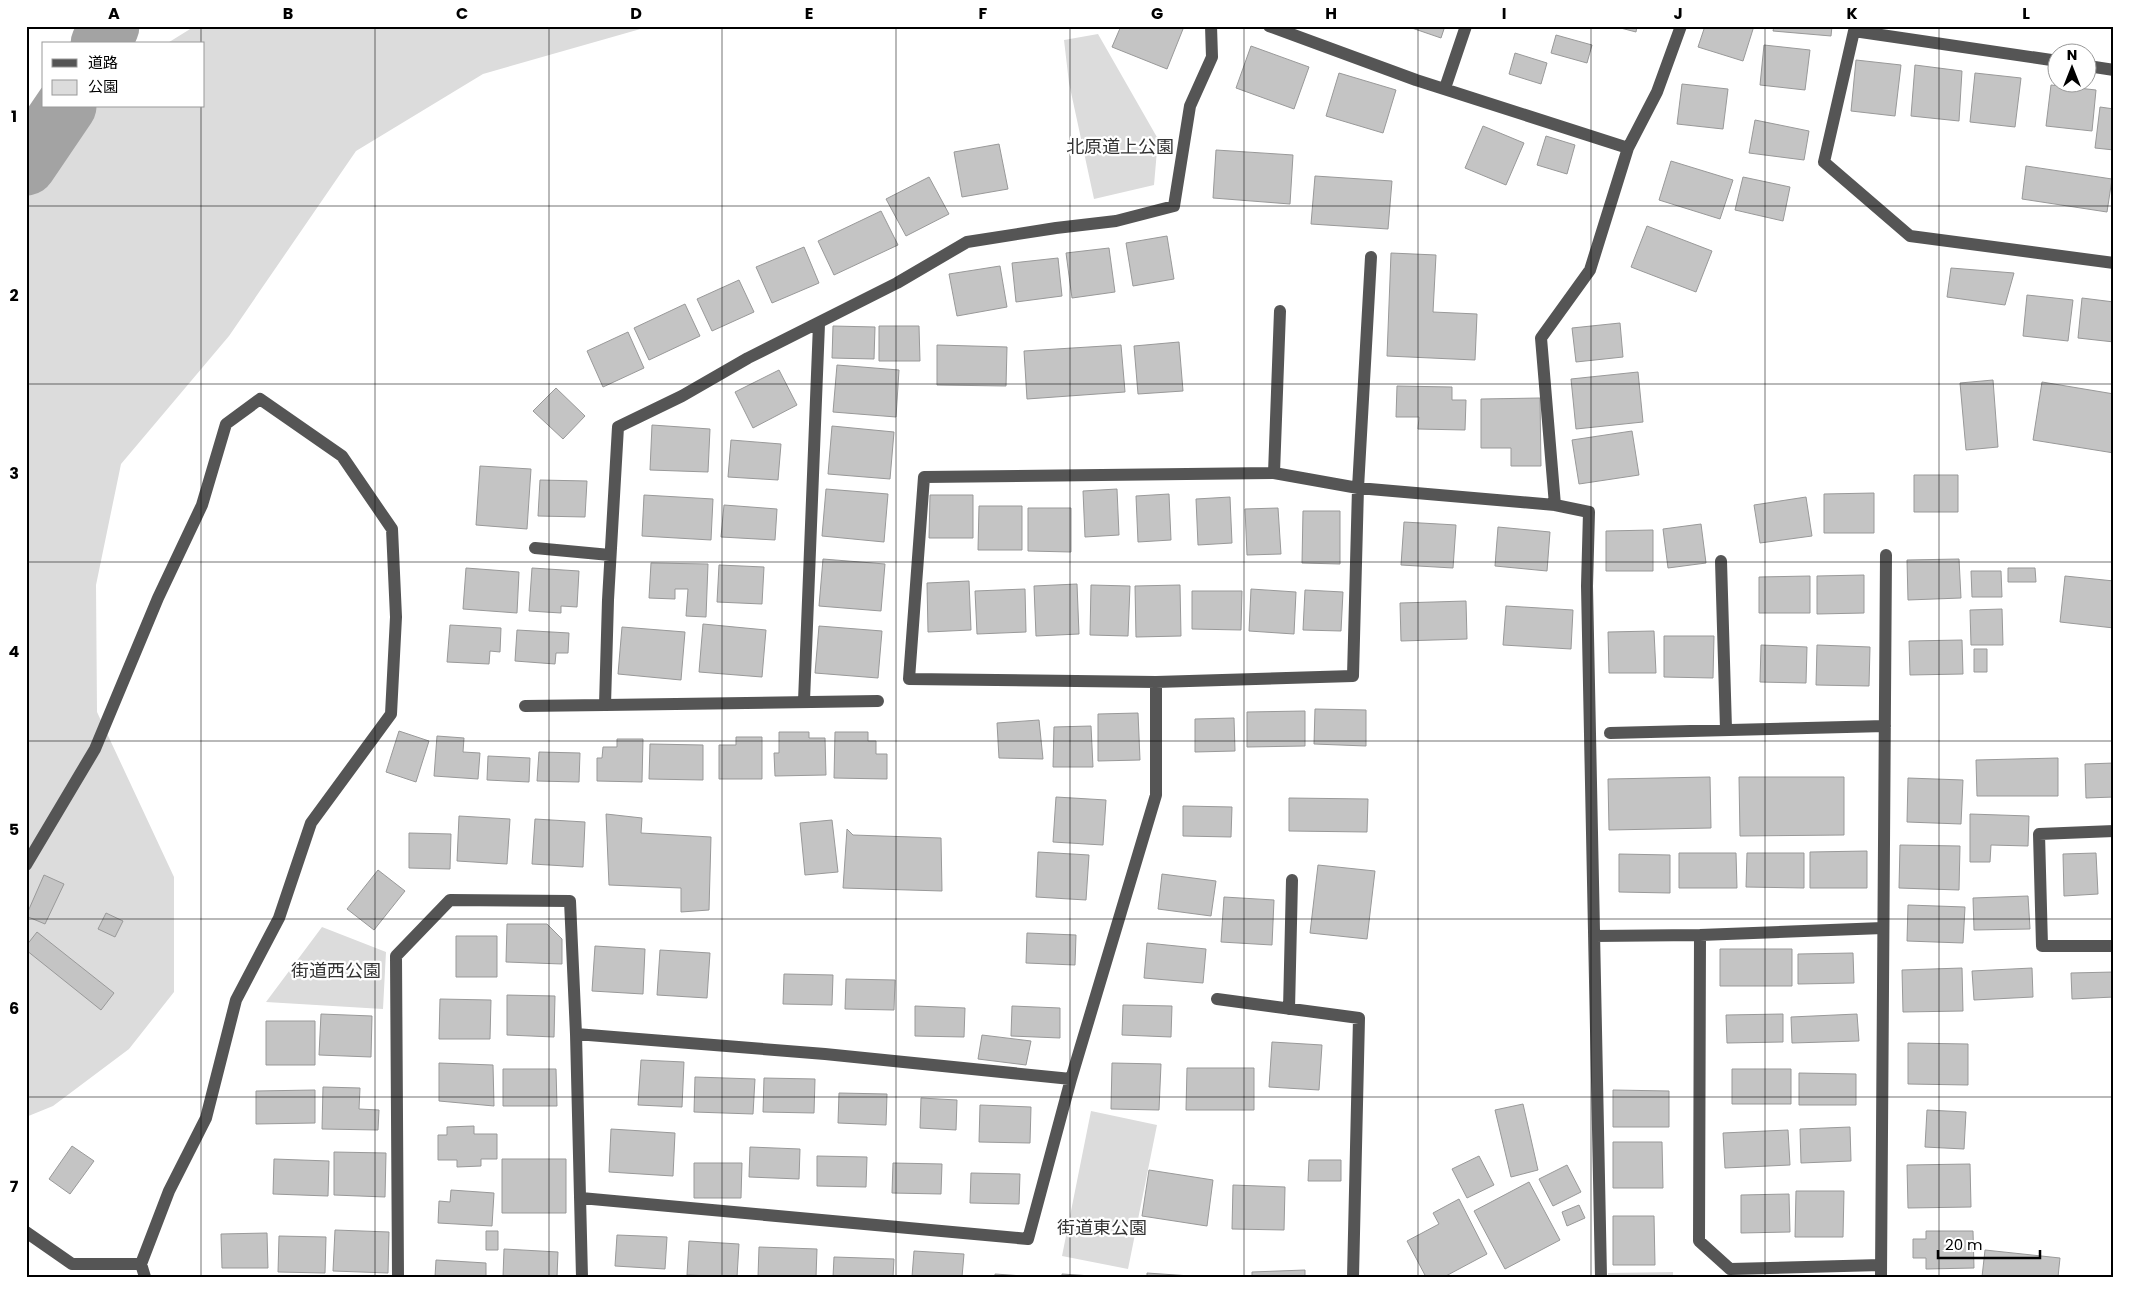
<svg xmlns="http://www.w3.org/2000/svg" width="2140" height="1303" viewBox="0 0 2140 1303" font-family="Poppins,'Noto Sans JP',sans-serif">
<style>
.green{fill:#dcdcdc}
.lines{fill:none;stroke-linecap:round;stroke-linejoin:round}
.river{stroke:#a3a3a3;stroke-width:61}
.building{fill:#c4c4c4;stroke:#999}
.minor{stroke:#555;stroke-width:12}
.grid{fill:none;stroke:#000;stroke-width:1;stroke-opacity:0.55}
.labels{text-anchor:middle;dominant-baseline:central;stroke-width:4.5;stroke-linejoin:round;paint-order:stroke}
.park-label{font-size:18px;fill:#333;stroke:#fff}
.neatline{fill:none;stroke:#000;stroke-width:2}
.grid-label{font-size:16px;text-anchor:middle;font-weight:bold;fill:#000}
</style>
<rect width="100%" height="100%" fill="#fff"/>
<path class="green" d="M195 26H651L483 74 356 151 229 336 121 464 96 585 97 712 174 877V992L129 1049 53 1106 26 1117V129L62 106H204V44H166Z
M1098 34 1158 139 1154 185 1094 199 1069 83 1064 40Z
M322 927 386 952 383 1009 266 1002Z
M1091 1111 1157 1125 1128 1269 1062 1256Z
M1673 1272V1277H1608V1273Z"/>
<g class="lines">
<path class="river" d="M101 44 109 26
M26 165 66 106"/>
</g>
<path class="building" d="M1121 26H1176L1183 29 1167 69 1112 47Z
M1406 26H1445L1441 38Z
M1613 26H1637L1636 32Z
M1705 26H1754L1743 61 1698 47Z
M1774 26H1832L1831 36 1773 31Z
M1556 35 1592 45 1587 63 1551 53Z
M1764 45 1810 50 1805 90 1760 85Z
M1251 46 1309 67 1294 109 1236 88Z
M1515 53 1547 63 1541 84 1509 74Z
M1856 60 1901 65 1895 116 1851 111Z
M1915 65 1962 71 1959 121 1911 116Z
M1339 73 1396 90 1383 133 1326 116Z
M1975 73 2021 78 2015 127 1970 122Z
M1682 84 1728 89 1723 129 1677 124Z
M2051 85 2096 90 2092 131 2046 126Z
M2100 107 2114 109V150L2095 148Z
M1755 120 1809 131 1804 160 1749 153Z
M1483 126 1524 143 1506 185 1465 168Z
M1546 136 1575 145 1567 174 1537 165Z
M999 144 1008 189 962 197 954 152Z
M1216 150 1293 155 1290 204 1213 198Z
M1671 161 1733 180 1720 219 1659 200Z
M2026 166 2112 179 2107 212 2022 199Z
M1315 176 1392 181 1388 229 1311 224Z
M929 177 949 214 906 236 886 199Z
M1743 177 1790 187 1783 221 1735 210Z
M881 211 898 245 834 275 818 241Z
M1647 226 1712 251 1696 292 1631 267Z
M1167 236 1174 279 1133 286 1126 243Z
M804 247 819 283 772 303 756 267Z
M1109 248 1115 292 1072 298 1066 253Z
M1391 253 1436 255 1433 312 1477 314 1475 360 1387 356Z
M1058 258 1062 296 1016 302 1012 263Z
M1000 266 1007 307 957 316 949 274Z
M1951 268 2014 273 2005 305 1947 297Z
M739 280 754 312 712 331 697 299Z
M2027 295 2073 300 2068 341 2023 336Z
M2082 298 2114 302V342L2078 338Z
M685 304 700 336 649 360 634 328Z
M1620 323 1623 357 1576 362 1572 328Z
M833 326 875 327 874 359 832 358Z
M879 326H919L920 361H879Z
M628 332 644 368 603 387 587 351Z
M1179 342 1183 391 1138 394 1134 346Z
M937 345 1007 347 1006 386 937 385Z
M1121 345 1125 392 1027 399 1024 351Z
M837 365 899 370 896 417 833 412Z
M779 370 797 405 753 428 735 392Z
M1638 372 1643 422 1576 429 1571 379Z
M1993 380 1998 447 1966 450 1960 383Z
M2042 382 2114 394V453L2033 440Z
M1397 386 1452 387V400H1466L1465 430 1418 429 1419 417H1396Z
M556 388 585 416 563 439 533 411Z
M1540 398 1541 466H1511V448H1481V399Z
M652 425 710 429 708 472 650 470Z
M832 426 894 432 890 479 828 474Z
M1632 431 1639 475 1579 484 1572 440Z
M731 440 781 444 778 480 728 477Z
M480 466 531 469 527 529 476 525Z
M1914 475H1958V512H1914Z
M540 480 587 481 585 517 538 516Z
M826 489 888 494 884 542 822 536Z
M1117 489 1119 535 1085 537 1083 491Z
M1874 493V533H1824V494Z
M1169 494 1171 540 1138 542 1136 496Z
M644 495 713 499 711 540 642 536Z
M930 495H973V538H929Z
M1230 497 1232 543 1198 545 1196 499Z
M1806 497 1812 536 1760 543 1754 505Z
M724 505 777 509 775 540 721 537Z
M979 506H1022V550H978Z
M1028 508H1071V552L1028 551Z
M1278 508 1281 554 1247 555 1245 509Z
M1303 511H1340V564L1302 563Z
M1404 522 1456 525 1453 568 1401 565Z
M1701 524 1706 563 1668 568 1663 529Z
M1498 527 1550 532 1547 571 1495 566Z
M1653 530V571H1606V531Z
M823 559 885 564 881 611 819 606Z
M1959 559 1961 598 1908 600 1907 560Z
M651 563 708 564 706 617 686 616 688 589H675V599L649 598Z
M719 565 764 567 762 604 717 602Z
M466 568 519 572 517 613 463 609Z
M532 568 579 571 577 607 561 606V613L529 611Z
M2008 568H2035L2036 582H2008Z
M1971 571H2001L2002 597H1972Z
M1864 575V613L1817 614V576Z
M1810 576V613H1759V577Z
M2065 576 2114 581V628L2060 622Z
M969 581 971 630 928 632 927 583Z
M1077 584 1079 634 1036 636 1034 586Z
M1091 585 1130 586 1128 636 1090 635Z
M1180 585 1181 636 1136 637 1135 586Z
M1025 589 1026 632 977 634 975 591Z
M1251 589 1296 592 1294 634 1249 631Z
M1305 590 1343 592 1341 631 1303 630Z
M1192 591H1242L1241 630 1192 629Z
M1466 601 1467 639 1401 641 1400 603Z
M1506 606 1573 610 1571 649 1503 645Z
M2002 609 2003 645H1971L1970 610Z
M703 624 766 630 762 677 699 672Z
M450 625 501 628 500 652 490 651 489 664 447 662Z
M819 626 882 631 878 678 815 673Z
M622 627 685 632 681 680 618 674Z
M517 630 569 633 568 653H556L555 664 515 661Z
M1654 631 1656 673H1609L1608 632Z
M1664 636H1714L1713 678 1664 677Z
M1962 640 1963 674 1910 675 1909 641Z
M1761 645 1807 647 1806 683 1760 682Z
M1817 645 1870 647 1869 686 1816 685Z
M1974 649H1987V672H1974Z
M1315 709 1366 710V746L1314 744Z
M1305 711V746L1247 747V712Z
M1138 713 1140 760 1098 761V714Z
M1234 718 1235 751 1195 752V719Z
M1039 720 1043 759 999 758 997 723Z
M1091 726 1093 767H1053L1054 727Z
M399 731 429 741 416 782 386 772Z
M779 732H809V738H825L826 775 775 776 774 753H779Z
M835 732H868V741H876V754H887V779L834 778Z
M437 736 464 738 463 752 480 753 478 779 434 776Z
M736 737H762V779H719V745H736Z
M617 739H643L642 782 597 781V758H602L603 747H617Z
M650 744 703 745V780L649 779Z
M539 752 580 753 579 782 537 781Z
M488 756 530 758 529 782 487 780Z
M2058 758V796H1977L1976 760Z
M2114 763V797L2086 798 2085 764Z
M1710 777 1711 828 1609 830 1608 779Z
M1739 777H1844V835L1740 836Z
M1908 778 1963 780 1961 824 1907 822Z
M1056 797 1106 800 1103 845 1053 842Z
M1289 798 1368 799 1367 832 1289 831Z
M1183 806 1232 807 1231 837 1183 836Z
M606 814 642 818 641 833 711 837 709 910 681 912V888L609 885Z
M1970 814 2029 816 2028 846 1991 845 1990 862H1970Z
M459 816 510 819 507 864 457 861Z
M535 819 585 822 583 867 532 864Z
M832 820 838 872 805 875 800 823Z
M847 829 853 835 941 838 942 891 843 888Z
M409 833 451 834 450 869 409 868Z
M1900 845 1960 846 1959 890 1899 888Z
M1867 851V888H1810V852Z
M1038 852 1089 855 1086 900 1036 897Z
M1679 853H1736L1737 888H1679Z
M1747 853H1804V888L1746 887Z
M2096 853 2098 894 2064 896 2063 854Z
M1619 854 1670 855V893L1619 892Z
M1318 865 1375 871 1367 939 1310 933Z
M378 870 405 891 374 930 347 909Z
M1162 874 1216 881 1211 916 1158 909Z
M44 875 64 884 45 924 26 916Z
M2028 896 2030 929 1974 930 1973 898Z
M1224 897 1274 900 1272 945 1221 942Z
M1908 905 1965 907 1963 943 1907 941Z
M106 913 123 921 115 937 98 929Z
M507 924H547L562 939V964L506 962Z
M37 932 114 993 101 1010 26 950V946Z
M1027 933 1076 935 1075 965 1026 963Z
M456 936H497V977H456Z
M1147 943 1206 949 1203 983 1144 978Z
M595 946 645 949 643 994 592 991Z
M1720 949H1792V986H1720Z
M660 950 710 953 707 998 657 995Z
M1853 953 1854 983 1798 984V954Z
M1962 968 1963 1011 1903 1012 1902 970Z
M2032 968 2033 997 1974 1000 1972 971Z
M2114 972V997L2072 999 2071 973Z
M784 974 833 975 832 1005 783 1004Z
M846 979 895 980 894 1010 845 1009Z
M507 995 555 996 554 1037 507 1035Z
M440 999 491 1000 490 1039H439Z
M1123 1005 1172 1006 1171 1037 1122 1035Z
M915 1006 965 1008 964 1037 915 1036Z
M1012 1006 1060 1008V1038L1011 1036Z
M321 1014 372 1016 371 1057 319 1055Z
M1783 1014V1042L1727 1043 1726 1015Z
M1857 1014 1859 1041 1792 1043 1791 1017Z
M266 1021H315V1065H266Z
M982 1035 1031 1041 1026 1065 978 1059Z
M1272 1042 1322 1045 1319 1090 1269 1087Z
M1908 1043 1968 1044V1085L1908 1084Z
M641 1060 684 1062 682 1107 638 1105Z
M439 1063 493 1065 494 1106 439 1101Z
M1112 1063 1161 1064 1159 1110 1111 1109Z
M1187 1068H1254V1110H1186Z
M503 1069H556L557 1106H503Z
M1732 1069H1791V1104H1732Z
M1799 1073 1856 1074V1105H1799Z
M695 1077 755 1079 753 1114 694 1112Z
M764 1078 815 1079 814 1113 763 1112Z
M323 1087 360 1088 359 1109 379 1110 378 1130 322 1129Z
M315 1090V1123L256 1124V1091Z
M1613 1090 1669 1091V1127H1613Z
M839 1093 887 1094 886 1125 838 1123Z
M921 1098 957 1100 956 1130 920 1128Z
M1523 1104 1538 1170 1511 1177 1495 1110Z
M980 1105 1031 1107 1030 1143 979 1142Z
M1927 1110 1966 1112 1964 1149 1925 1147Z
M474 1126V1134H497V1159H481V1166L457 1167V1160H438V1135H447V1127Z
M1850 1127 1851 1161 1801 1163 1800 1129Z
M611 1129 675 1133 673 1176 609 1172Z
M1788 1130 1790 1165 1725 1168 1723 1133Z
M1613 1142H1662L1663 1188H1613Z
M72 1146 94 1161 70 1194 49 1179Z
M750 1147 800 1149 799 1179 749 1177Z
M334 1152 386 1153 385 1197 334 1195Z
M817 1156 867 1157 866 1187 817 1186Z
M1479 1156 1494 1185 1467 1198 1452 1169Z
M274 1159 329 1161 328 1196 273 1194Z
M502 1159H566V1213H502Z
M1309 1160H1341V1181H1308Z
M694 1163H742L741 1198H694Z
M893 1163 942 1164 941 1194 892 1193Z
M1970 1164 1971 1207 1908 1208 1907 1165Z
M1567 1165 1581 1192 1553 1206 1539 1179Z
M1149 1170 1213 1180 1207 1226 1142 1216Z
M971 1173 1020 1174 1019 1204 970 1203Z
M1529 1182 1560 1240 1505 1269 1474 1211Z
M1233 1185 1285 1187 1284 1230 1232 1229Z
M451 1190 494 1193 492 1226 438 1223 439 1201 450 1202Z
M1796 1191H1844L1843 1237H1795Z
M1789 1194 1790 1232 1741 1233V1195Z
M1459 1199 1487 1254 1444 1277H1426L1407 1241 1439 1224 1433 1213Z
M1579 1205 1585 1218 1567 1226 1562 1212Z
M1613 1216H1654L1655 1265H1613Z
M335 1230 389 1232 388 1273 333 1271Z
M486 1231H498V1250H486Z
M1926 1231H1973L1974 1268 1926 1269V1258H1913V1239H1926Z
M267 1233 268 1268H222L221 1234Z
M617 1235 667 1237 665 1269 615 1266Z
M279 1236 326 1237 325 1273 278 1272Z
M689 1241 739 1244 737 1277 687 1275Z
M759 1247 817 1249 816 1277H758Z
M504 1249 558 1252 557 1277H503Z
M1985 1250 2060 1258 2058 1277H1982Z
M914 1251 964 1254 962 1277H912Z
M834 1257 894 1259 893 1277H833Z
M436 1260 486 1263V1277H435Z
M1305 1270V1277H1252V1272Z
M1147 1273 1205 1277H1147Z
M995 1274 1037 1277H995Z
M1062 1274 1106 1277H1062Z"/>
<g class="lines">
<path class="minor" d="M1269 26 1416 80 1628 148 1657 92 1681 26
M2058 61 1854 31 1824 162 1910 236 2114 263
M2088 66 2114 70
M1445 88 1466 26
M1274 473 1280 311
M1555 505 1541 338 1590 270 1628 148
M535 548 610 555
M1721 561 1726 729
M1156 682 1353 676 1358 488 1371 257
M804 701 819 324
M878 701 605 705 608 600 618 427 682 396 748 358 897 283 967 242 1056 228 1116 221 1174 206 1190 106 1212 57 1211 26
M525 706 605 705
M1610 733 1885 726
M2114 831 2039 834 2042 946H2114
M26 865 95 749 158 598 202 505 226 424 260 399 342 456 392 529 396 617 391 714 311 823 279 918 236 1000 206 1118 169 1191 141 1264 145 1277
M1700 935 1699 1241 1730 1269 1881 1265
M1594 936 1700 935 1883 928
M1217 999 1359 1018 1353 1277
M1289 1009 1292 880
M576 1034 825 1054 1071 1079
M581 1198 1028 1239 1071 1079 1156 795V682L909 679 924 477 1274 473 1358 488 1555 505 1589 512 1587 586 1601 1277
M26 1232 72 1264H141
M398 1277 396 956 450 900 570 901 576 1034 582 1277
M1881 1277 1886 555"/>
</g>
<path class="grid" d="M201 26V44M375 26V1277M549 26V1277M722 26V1277M896 26V1277M1070 26V1277M1244 26V1277M1418 26V1277M1591 26V1277M1765 26V1277M1939 26V1277M201 106V1277M26 206H2114M26 384H2114M26 562H2114M26 741H2114M26 919H2114M26 1097H2114"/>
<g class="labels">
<g class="park-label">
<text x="1120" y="146">北原道上公園</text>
<text x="336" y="970">街道西公園</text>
<text x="1102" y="1227">街道東公園</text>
</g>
</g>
<rect width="2140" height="1303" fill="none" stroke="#ffffff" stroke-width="55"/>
<rect x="42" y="42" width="162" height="65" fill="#ffffff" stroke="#999999"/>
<rect x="52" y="59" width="25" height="8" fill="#555555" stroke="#999999"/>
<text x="88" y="68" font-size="15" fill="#000000">道路</text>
<rect x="52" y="80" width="25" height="15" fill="#dcdcdc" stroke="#999999"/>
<text x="88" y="92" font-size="15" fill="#000000">公園</text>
<g transform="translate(2072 68)"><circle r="24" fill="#ffffff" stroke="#999999"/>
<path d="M0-4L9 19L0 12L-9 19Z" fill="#000000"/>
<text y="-8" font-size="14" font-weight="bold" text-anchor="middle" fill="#000000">N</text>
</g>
<path d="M1938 1250v8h102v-8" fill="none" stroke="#000000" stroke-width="2.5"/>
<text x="1945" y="1250" font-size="15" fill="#000000" stroke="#ffffff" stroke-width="4" paint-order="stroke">20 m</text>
<rect x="28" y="28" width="2084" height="1248" class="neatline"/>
<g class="grid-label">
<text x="114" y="19">A</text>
<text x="288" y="19">B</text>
<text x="462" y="19">C</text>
<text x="636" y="19">D</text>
<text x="809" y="19">E</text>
<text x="983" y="19">F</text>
<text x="1157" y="19">G</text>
<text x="1331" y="19">H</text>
<text x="1504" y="19">I</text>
<text x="1678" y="19">J</text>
<text x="1852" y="19">K</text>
<text x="2026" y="19">L</text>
<text x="14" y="122">1</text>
<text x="14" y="301">2</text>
<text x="14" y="479">3</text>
<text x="14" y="657">4</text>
<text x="14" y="835">5</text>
<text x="14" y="1014">6</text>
<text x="14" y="1192">7</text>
</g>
</svg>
